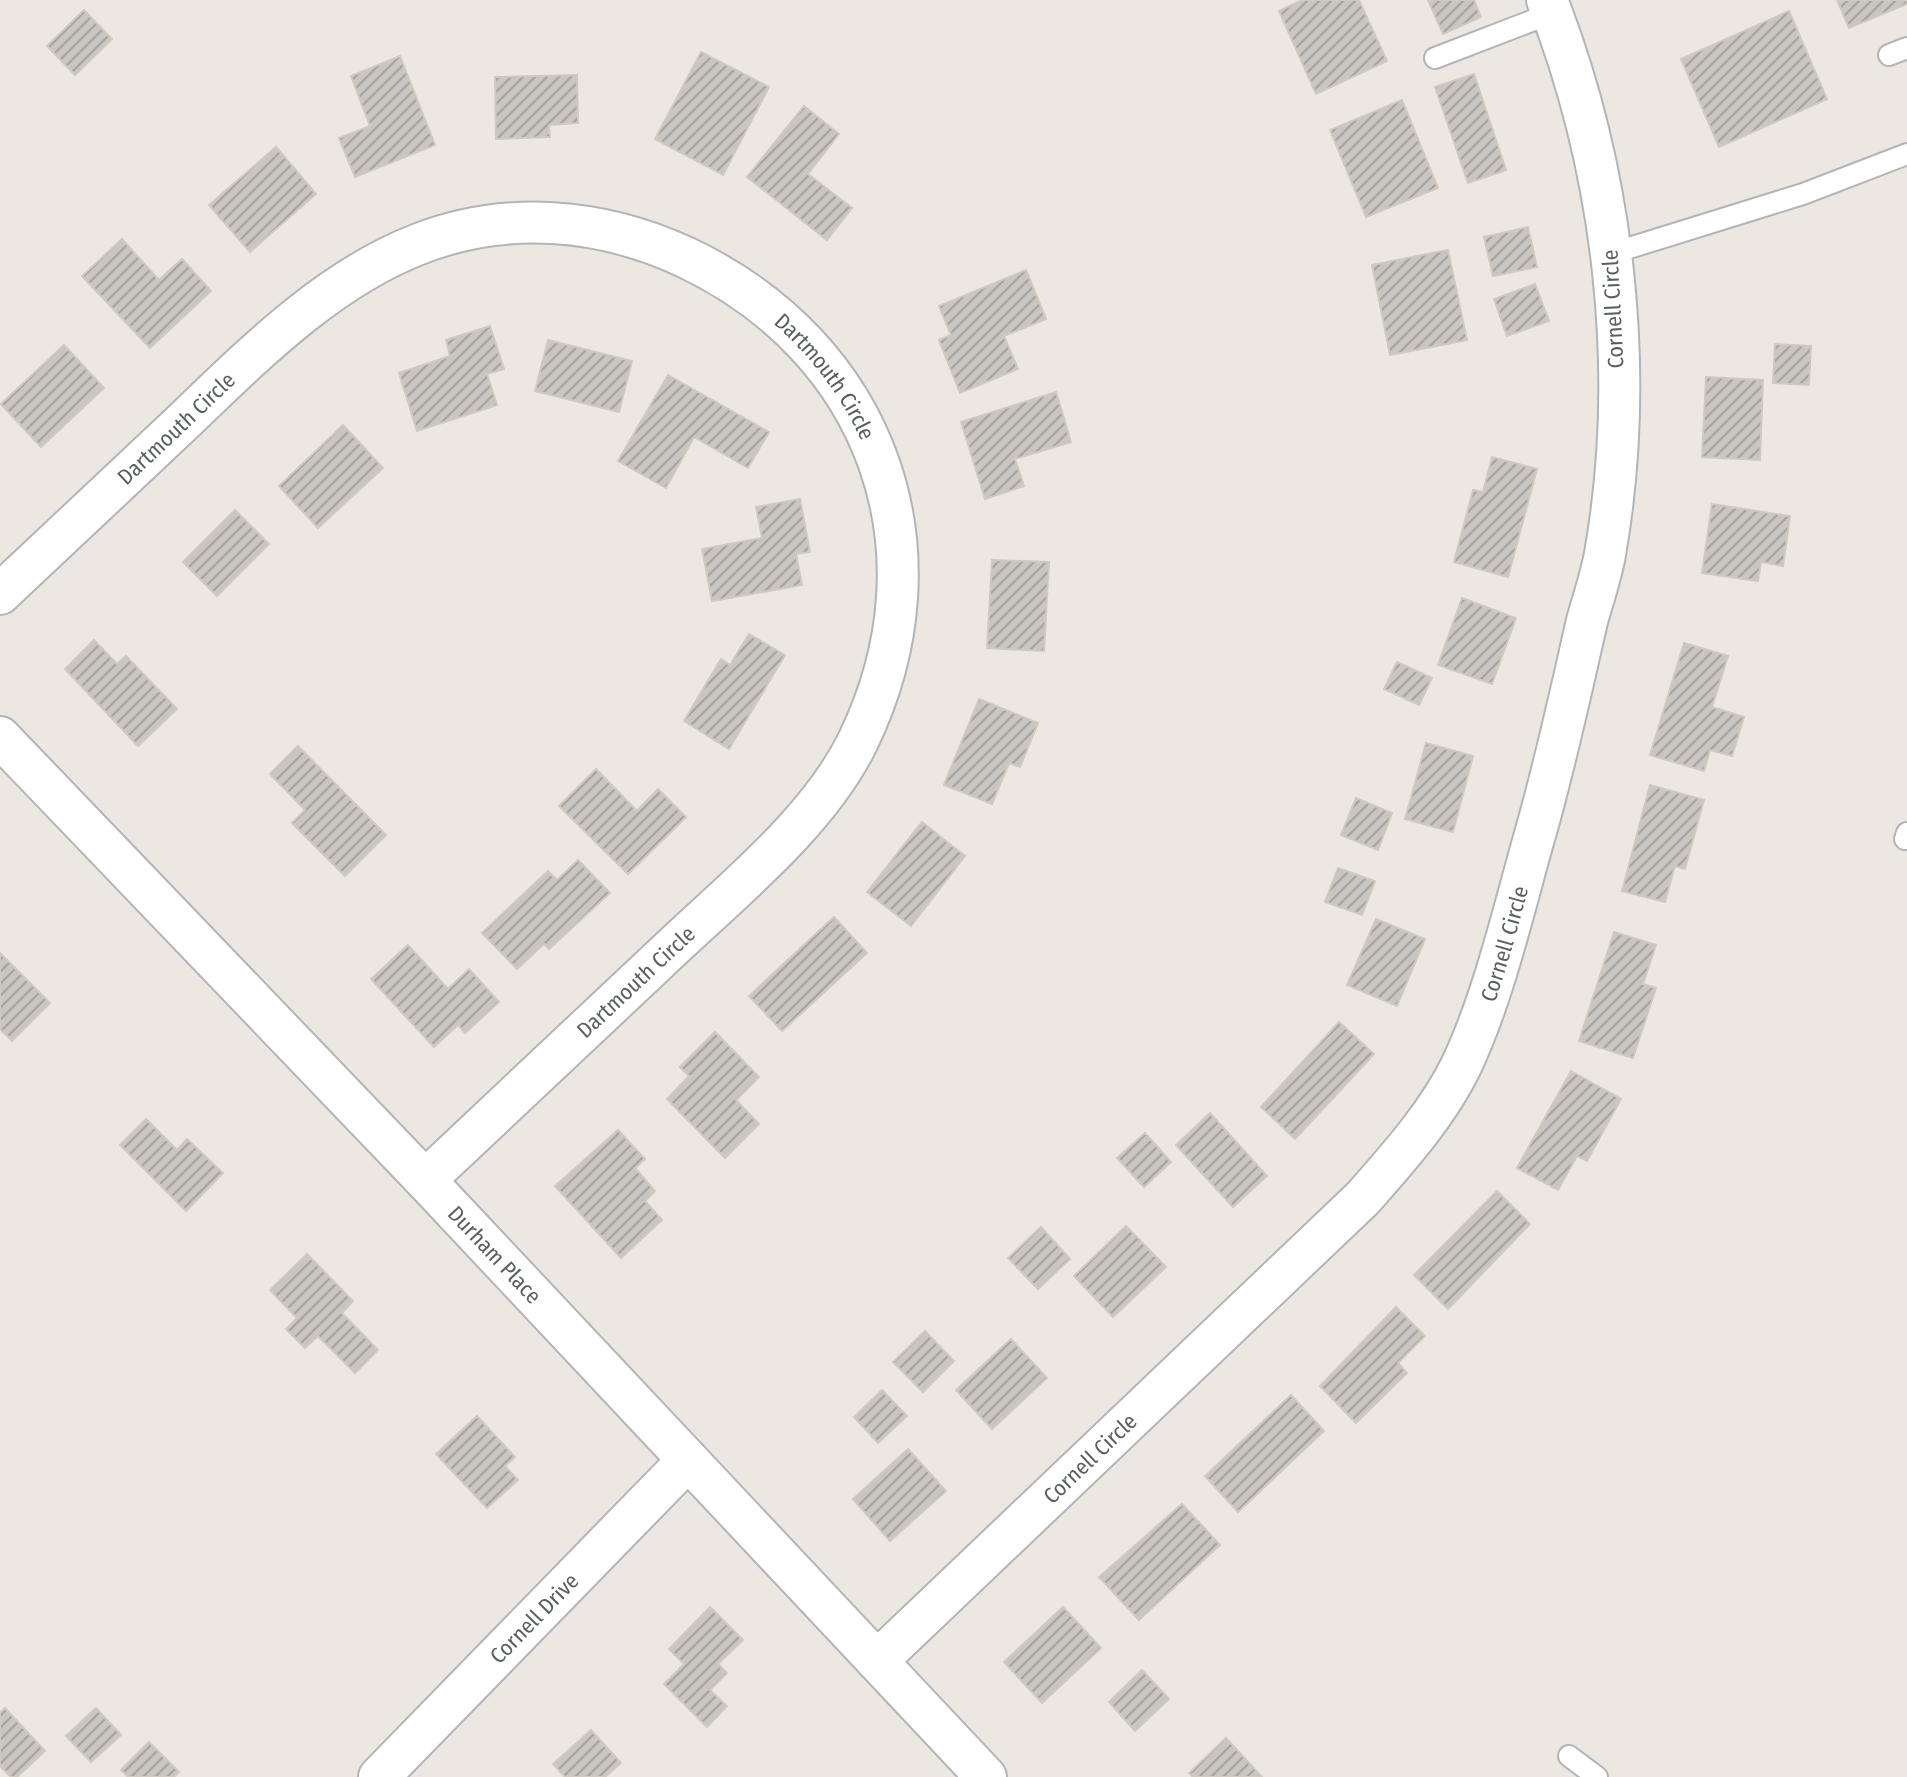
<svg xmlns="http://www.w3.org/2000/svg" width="1907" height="1777" viewBox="0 0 1907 1777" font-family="'Fira Sans Condensed',sans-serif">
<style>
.building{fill:url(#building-hatch);stroke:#d1c9bf;stroke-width:2}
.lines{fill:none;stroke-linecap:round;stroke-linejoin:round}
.lane-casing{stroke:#b2b5b8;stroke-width:24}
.street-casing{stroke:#b2b5b8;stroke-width:44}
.lane{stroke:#fff;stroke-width:20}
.street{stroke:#fff;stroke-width:40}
.labels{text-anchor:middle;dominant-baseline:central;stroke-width:6;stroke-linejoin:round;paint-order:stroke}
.street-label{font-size:22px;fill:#595e62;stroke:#fff}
</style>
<defs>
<pattern id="building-hatch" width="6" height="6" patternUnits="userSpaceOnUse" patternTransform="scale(2)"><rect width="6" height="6" fill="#c9c5c0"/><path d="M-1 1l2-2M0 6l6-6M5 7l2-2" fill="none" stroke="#a6a39f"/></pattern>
</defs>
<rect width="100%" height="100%" fill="#ece8e1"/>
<path class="building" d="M1302 0H1359L1387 61 1316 94 1279 11Z
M1428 0H1474L1481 17 1443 34Z
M1837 0H1907V4L1849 28Z
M84 10 112 39 75 75 47 46Z
M1789 11 1827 99 1719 147 1681 59Z
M701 52 769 87 723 175 655 139Z
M400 56 435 145 355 177 339 138 370 126 351 76Z
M1474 74 1506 170 1468 183 1435 87Z
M577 75 578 123 549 125 550 137 496 139 495 77Z
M1402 100 1438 188 1366 217 1330 130Z
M804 106 839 134 808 174 852 208 827 240 747 177Z
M276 147 316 194 250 252 209 205Z
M1528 227 1537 267 1493 276 1484 237Z
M122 239 159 280 182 259 211 291 150 348 82 276Z
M1448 250 1467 340 1390 355 1372 265Z
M1026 270 1046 319 1004 336 1018 369 960 393 939 340 951 335 939 306Z
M1535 284 1549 321 1507 336 1494 299Z
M490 326 504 369 487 374 497 405 417 431 399 373 450 356 446 340Z
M548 340 632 361 619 412 535 391Z
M1775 344 1811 346 1809 385 1773 383Z
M64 345 104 388 41 447 1 404Z
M668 375 769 432 748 468 694 437 666 488 618 461Z
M1706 377 1763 380 1760 460 1702 457Z
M1056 392 1071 442 1015 459 1024 486 985 499 961 422Z
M343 425 383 468 318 528 279 486Z
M1492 457 1537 469 1508 577 1454 562 1473 490 1483 492Z
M800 499 810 552 796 554 802 585 712 601 702 549 762 538 756 507Z
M1712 504 1790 516 1783 566 1761 562 1758 581 1702 573Z
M235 510 269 544 217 596 183 562Z
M992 560 1049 562 1044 651 987 648Z
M1462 598 1516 618 1492 684 1438 665Z
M749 634 785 655 729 749 684 721 721 659 730 665Z
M94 640 117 664 126 656 177 709 138 746 65 669Z
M1684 643 1728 656 1712 707 1744 717 1732 756 1710 750 1704 771 1650 755Z
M1397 662 1432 678 1419 705 1384 689Z
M979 699 1038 723 1020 767 1009 763 992 804 944 785Z
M1426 743 1473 756 1453 832 1405 819Z
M298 746 386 835 345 876 292 823 305 810 270 774Z
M596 769 637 811 658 789 686 817 628 874 559 806Z
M1650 785 1704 800 1685 869 1675 866 1665 902 1622 891Z
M1356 798 1392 813 1378 850 1341 835Z
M922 822 965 856 911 926 867 892Z
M578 860 610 893 549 949 544 944 517 969 482 933 548 871 557 880Z
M1338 868 1375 881 1362 915 1325 902Z
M834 917 867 953 782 1031 749 996Z
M1376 919 1425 939 1397 1006 1347 985Z
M1614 932 1656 945 1643 984 1656 988 1633 1058 1579 1041Z
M408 945 448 989 469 969 499 1002 465 1033 458 1025 434 1047 371 979Z
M0 953 50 1003 12 1041 0 1029Z
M1339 1022 1374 1054 1295 1139 1261 1107Z
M715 1032 759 1077 736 1100 759 1124 725 1158 667 1099 689 1076 680 1067Z
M1571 1071 1621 1099 1587 1161 1577 1156 1558 1190 1517 1168Z
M1210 1113 1267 1176 1233 1207 1176 1145Z
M146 1119 177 1150 187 1139 223 1173 186 1211 120 1145Z
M618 1130 645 1159 635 1168 655 1191 645 1201 662 1220 621 1258 555 1186Z
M1145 1133 1171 1162 1144 1187 1117 1158Z
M1497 1191 1530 1224 1448 1309 1414 1275Z
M1126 1226 1166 1267 1113 1317 1074 1276Z
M1041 1227 1070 1259 1038 1289 1008 1258Z
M307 1254 353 1301 342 1313 378 1350 355 1373 318 1336 305 1348 286 1329 297 1318 270 1290Z
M1396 1307 1425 1336 1398 1363 1407 1373 1356 1423 1320 1386Z
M925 1331 954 1361 923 1392 893 1362Z
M1011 1339 1047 1378 992 1429 956 1390Z
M882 1390 907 1416 878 1443 854 1417Z
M1291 1395 1324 1431 1238 1512 1205 1476Z
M477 1416 515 1457 505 1466 518 1480 487 1508 436 1454Z
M908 1449 946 1491 890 1541 853 1499Z
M1182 1504 1220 1545 1139 1620 1099 1577Z
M710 1607 743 1640 718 1664 727 1673 710 1690 727 1706 707 1727 664 1684 684 1664 669 1649Z
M1063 1607 1101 1648 1042 1703 1004 1662Z
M1142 1670 1169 1699 1135 1731 1109 1702Z
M5 1708 45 1751 17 1777H11L0 1766V1713Z
M96 1708 121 1735 91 1762 66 1736Z
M591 1730 621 1763 605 1777H565L553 1764Z
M1226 1738 1262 1777H1193L1189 1773Z
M149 1742 179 1772 174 1777H128L121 1770Z"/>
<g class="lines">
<g class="lane-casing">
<path id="lane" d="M1889 55 1907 48
M1435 58 1552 13
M1613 253 1803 194 1907 154
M1905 839 1907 833
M1569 1756 1597 1777"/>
</g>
<g class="street-casing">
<g id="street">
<path id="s1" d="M0 594C62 536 123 478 185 420 254 354 328 279 419 244 506 210 601 218 685 257 876 347 951 549 858 741 820 819 739 885 676 944 592 1023 509 1102 425 1180"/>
<path id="s2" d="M0 737 425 1180 986 1777"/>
<path id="s3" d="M877 1661 1363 1198C1399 1157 1437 1115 1461 1066 1494 997 1515 904 1536 831 1556 761 1571 691 1587 621 1593 599 1601 577 1605 554 1637 371 1614 172 1547 0"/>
<path id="s4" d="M379 1777 688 1460"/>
</g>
</g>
<use href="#lane" class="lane"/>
<use href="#street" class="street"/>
</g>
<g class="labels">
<g class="street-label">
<text transform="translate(1613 309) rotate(-93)">Cornell Circle</text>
<text stroke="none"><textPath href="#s1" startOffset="1010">Dartmouth Circle</textPath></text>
<text stroke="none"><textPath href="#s1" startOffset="242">Dartmouth Circle</textPath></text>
<text stroke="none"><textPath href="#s3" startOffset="966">Cornell Circle</textPath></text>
<text transform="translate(636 982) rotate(-43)">Dartmouth Circle</text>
<text stroke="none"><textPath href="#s2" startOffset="716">Durham Place</textPath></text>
<text stroke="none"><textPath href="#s3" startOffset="294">Cornell Circle</textPath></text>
<text stroke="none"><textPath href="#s4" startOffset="222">Cornell Drive</textPath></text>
</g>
</g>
</svg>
